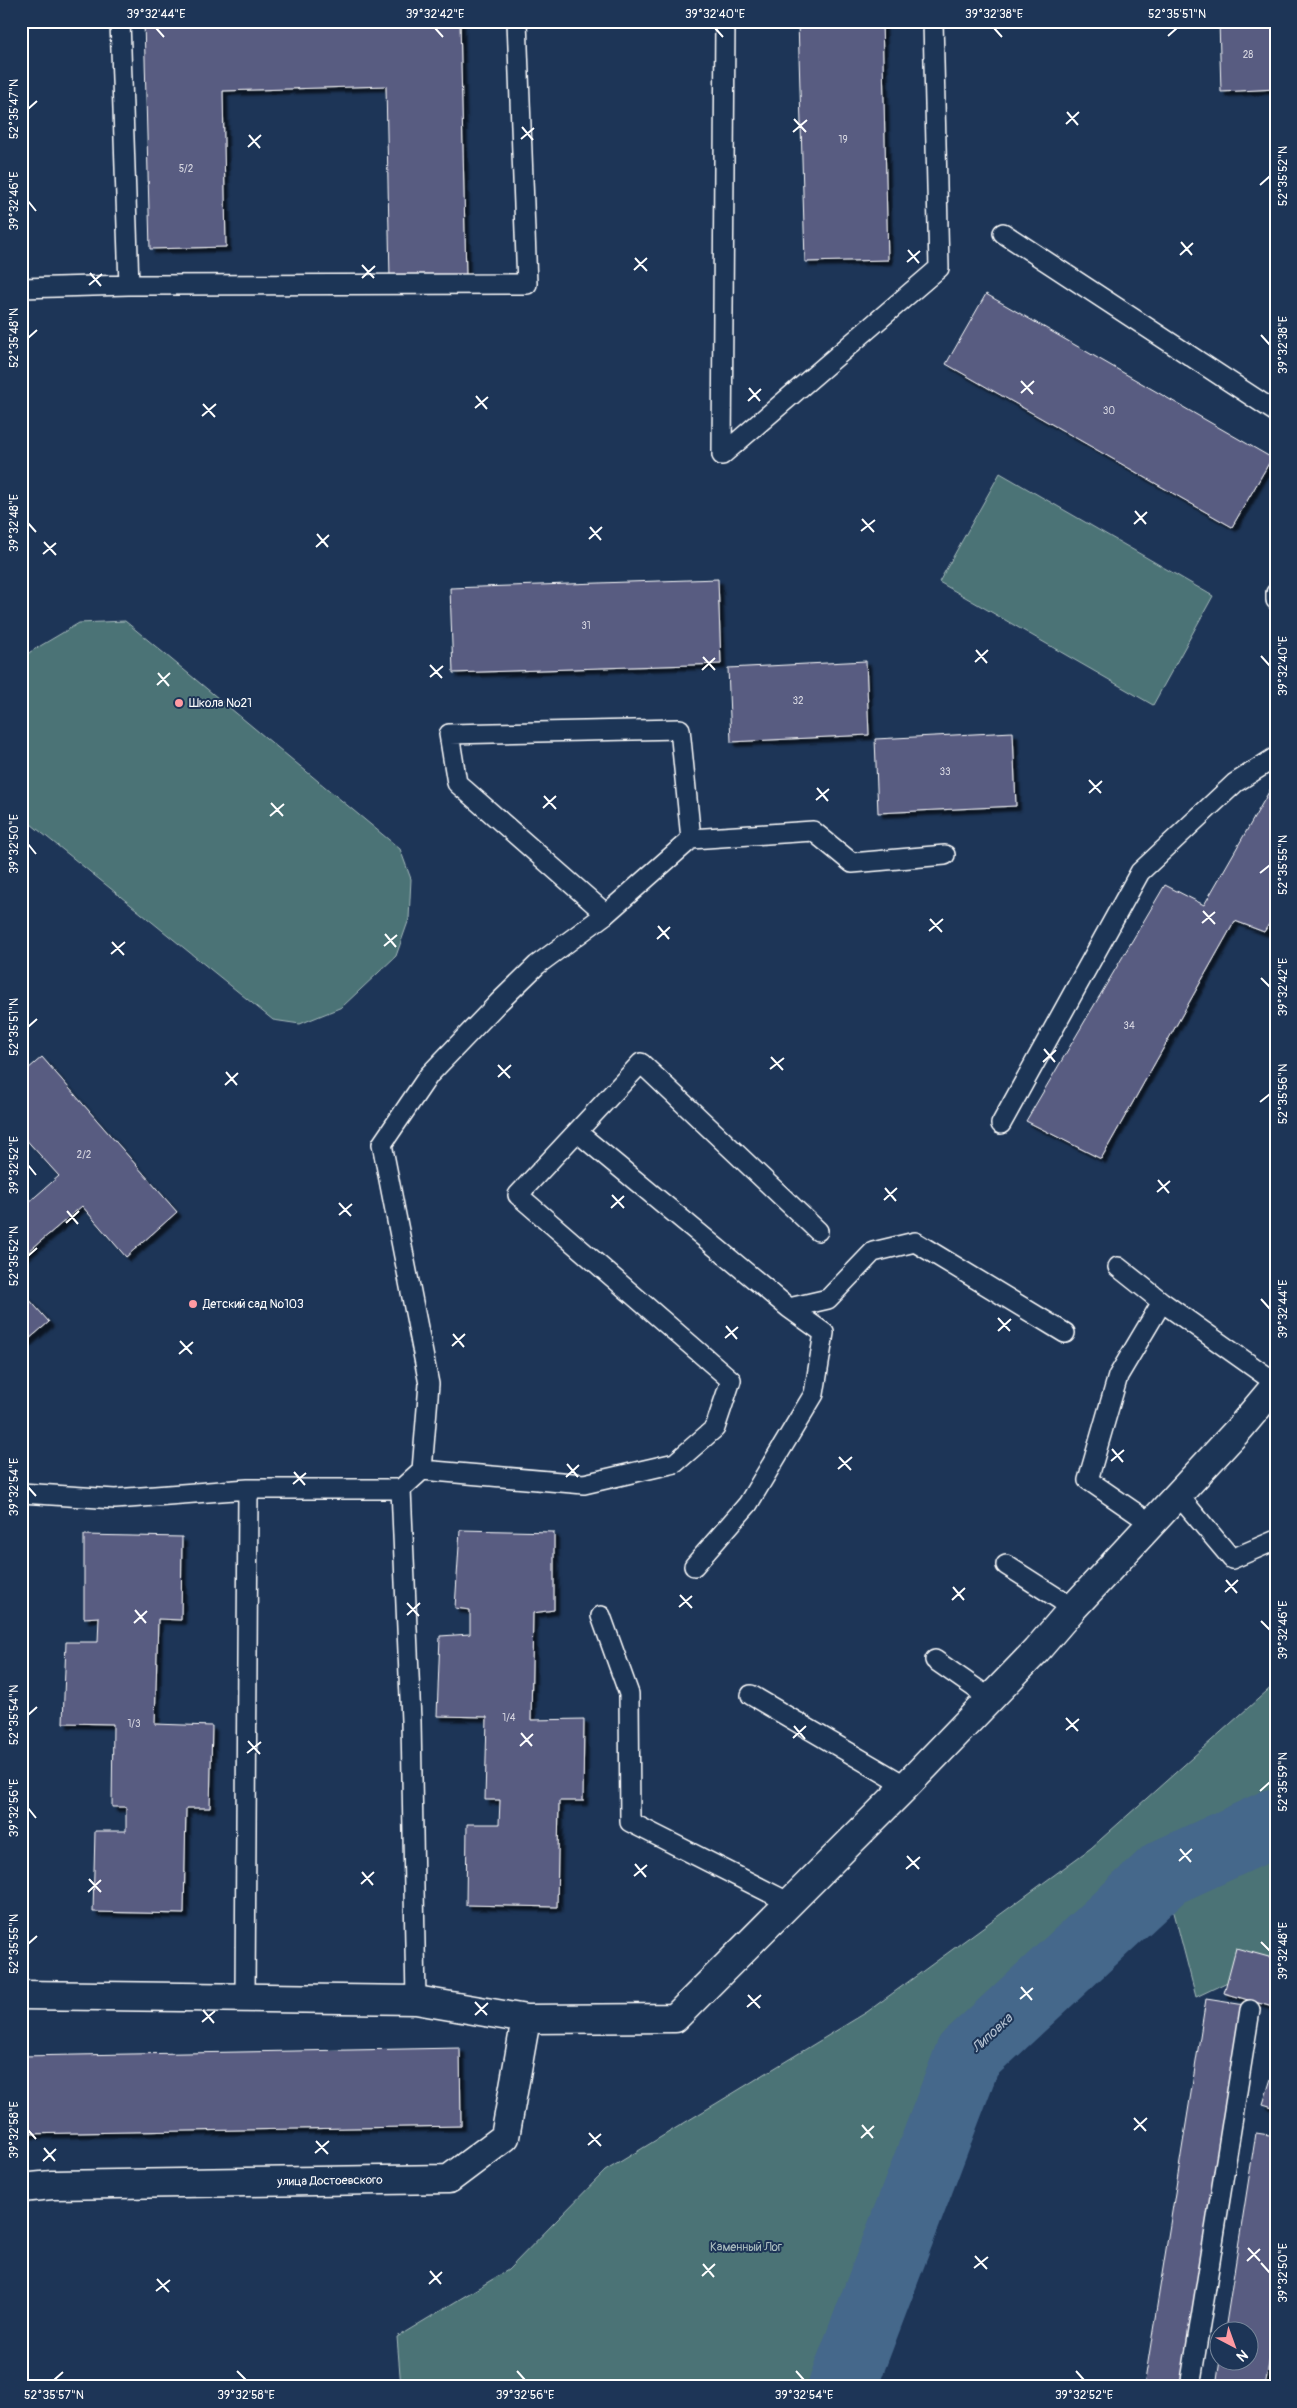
<svg xmlns="http://www.w3.org/2000/svg" width="1297" height="2408" viewBox="0 0 1297 2408" font-family="Pangolin,sans-serif">
<style>
.green{fill:#4b7376;stroke:#a5b9ba}
.lines{fill:none;stroke-linecap:round;stroke-linejoin:round}
.river{stroke:#45678b;stroke-width:68}
.building{fill:#595c81;stroke:#fff;filter:url(#shadow)}
.service-casing{stroke:#fff;stroke-width:22}
.minor-casing{stroke:#fff;stroke-width:31}
.service{stroke:#1d3557;stroke-width:19}
.minor{stroke:#1d3557;stroke-width:28}
.ticks{fill:none;stroke:#fff;stroke-width:2}
.poi-dot{fill:#ff9aa2;stroke:#1d3557;stroke-width:2}
.labels{text-anchor:middle;dominant-baseline:central;stroke-width:4;stroke-linejoin:round;paint-order:stroke}
.number-label{font-size:10px;fill:#d6d6e0}
.poi-label{font-size:12px;fill:#fff;stroke:#1d3557;text-anchor:start}
.street-label{font-size:12px;fill:#fff;stroke:#1d3557}
.park-label{font-size:12px;fill:#aec0c1;stroke:#1d3557}
.water-label{font-size:14px;font-style:italic;fill:#b5c2d1;stroke:#1d3557}
.neatline{fill:none;stroke:#fff;stroke-width:2}
.ticks-label{font-size:12px;text-anchor:middle;fill:#fff}
</style>
<defs>
<filter id="shadow"><feDropShadow dx="4.5" dy="4.5" stdDeviation="1" flood-color="#0009"/></filter>
</defs>
<rect width="100%" height="100%" fill="#1d3557"/>
<filter id="ink" filterUnits="userSpaceOnUse"><feTurbulence type="fractalNoise" baseFrequency=".02" numOctaves="2"/><feDisplacementMap in="SourceGraphic" scale="10" xChannelSelector="R" yChannelSelector="G"/><feConvolveMatrix kernelMatrix="1 2 1 2 8 2 1 2 1" color-interpolation-filters="sRGB"/></filter>
<g filter="url(#ink)">
<path class="green" d="M1000 473 1213 596 1153 705 939 582Z
M125 621 400 849 411 879 409 919 396 956 342 1007 300 1024 273 1020 21 816V662L30 652 79 623Z
M1276 1683V1959L1196 1997 1164 1874 968 2056 842 2387H401L397 2337 508 2270 605 2171 867 2012 1091 1848Z"/>
<g class="lines">
<path class="river" d="M842 2387 968 2056 1165 1873 1276 1822"/>
</g>
<path class="building" d="M144 21H460L466 277 390 279 386 86 223 91 226 247 150 249Z
M798 21H882L888 260 805 262Z
M1219 21H1276V89L1221 92Z
M986 294 1272 458 1232 527 946 364Z
M718 579 721 664 453 673 450 588Z
M866 661 869 735 731 742 728 668Z
M1013 732 1016 806 878 813 875 739Z
M1274 783 1276 784V913L1264 932 1235 921 1101 1159 1026 1121 1165 885 1204 905Z
M42 1057 177 1212 126 1257 82 1206 21 1258V1209L59 1176 21 1134V1075Z
M21 1290 49 1322 21 1346Z
M460 1530 554 1532V1610L533 1613 531 1720 584 1719 583 1801H559L557 1907 466 1905 467 1824H499L500 1800H485L487 1717 437 1716 440 1636 470 1634V1610L455 1608Z
M84 1535 182 1537 181 1620 158 1619 155 1724 212 1726 210 1808H186L184 1914 93 1912 95 1831H126V1807H112L113 1724 63 1723 66 1642H98L99 1617 84 1618Z
M1236 1948 1276 1959V2008L1224 1993Z
M1206 1999 1245 2005 1183 2387H1144Z
M460 2048 461 2126 21 2134V2056Z
M1276 2063V2108L1263 2104Z
M1256 2133 1276 2136V2321L1265 2387H1216L1220 2360H1250V2330H1225Z"/>
<g class="lines">
<g class="service-casing">
<path id="service" d="M120 21 129 285
M1003 233 1276 412
M21 288 129 285 527 284 517 21
M722 455 939 268 933 21
M722 455 725 21
M1276 593V600
M691 839 813 831 852 863 945 855
M1001 1124 1140 872 1235 783 1276 757
M577 1132 789 1308 828 1299 873 1252 915 1242 1065 1333
M1118 1267 1162 1302 1276 1383
M422 1470 584 1484 675 1463 715 1428 731 1380 518 1195 641 1063 818 1231
M21 1493 115 1499 248 1489
M1179 1496 1232 1559 1276 1540
M1152 1524 1088 1480 1118 1376 1162 1302
M1006 1565 1073 1608
M694 1566 748 1504 814 1394 824 1333 789 1308
M601 1616 629 1694 630 1822 790 1903
M935 1660 991 1699
M751 1695 906 1786
M245 1998 248 1489H401
M416 2000 411 1721 401 1489 422 1470 429 1384 382 1144 429 1075 498 1003 537 965 606 914 691 839 680 729 449 734 457 783 606 914
M1190 2387 1250 2010"/>
</g>
<g class="minor-casing">
<path id="minor" d="M21 1995 416 2000 526 2019 675 2018 906 1786 1036 1651 1073 1608 1240 1428 1276 1385
M21 2188 52 2185 449 2179 505 2137 526 2019"/>
</g>
<use href="#service" class="service"/>
<use href="#minor" class="minor"/>
</g>
</g>
<path class="ticks" d="M156 28 164 37M435 28 443 37M715 28 723 37M994 28 1002 37M1168 36 1177 28M28 109 37 101M1067 112 1078 125M794 119 806 132M1066 124 1079 112M522 127 533 140M793 132 807 120M249 135 260 148M521 139 534 128M248 147 261 135M1260 185 1270 176M28 201 36 211M1181 242 1192 255M908 250 919 263M1180 255 1193 243M635 258 647 271M907 262 920 251M362 265 374 278M634 270 647 258M90 273 101 286M362 278 375 266M89 285 102 274M1261 335 1270 345M28 338 37 330M1021 381 1033 394M749 388 760 401M1021 393 1034 381M476 396 487 409M748 401 761 389M203 404 215 417M475 408 488 397M202 416 216 404M1135 511 1146 524M862 519 874 532M28 523 36 532M1134 524 1147 512M590 527 601 540M861 531 875 520M317 534 328 547M589 539 602 527M44 542 56 555M316 547 329 535M43 554 56 543M976 650 987 663M1261 656 1270 666M703 657 715 670M975 662 988 650M430 665 442 678M702 670 715 658M158 673 169 686M430 677 443 666M157 685 170 673M1089 780 1101 793M817 788 828 801M1089 793 1102 781M544 796 556 809M816 800 829 789M271 803 283 816M543 808 556 796M270 816 284 804M28 844 36 854M1260 873 1270 865M1203 911 1215 924M930 919 942 932M1202 923 1215 912M658 926 669 939M929 931 943 919M385 934 396 947M657 939 670 927M112 942 124 955M384 946 397 935M111 954 125 942M1261 978 1270 987M28 1027 37 1019M1044 1049 1055 1062M771 1057 783 1070M1043 1062 1056 1050M498 1065 510 1078M770 1069 784 1058M226 1072 237 1085M498 1077 511 1065M225 1085 238 1073M1260 1102 1270 1094M28 1165 36 1175M1158 1180 1169 1193M885 1188 896 1201M1157 1192 1170 1181M612 1195 624 1208M884 1200 897 1188M339 1203 351 1216M611 1208 624 1196M67 1211 78 1224M339 1215 352 1204M66 1223 79 1211M28 1256 37 1248M1261 1299 1270 1309M998 1318 1010 1331M726 1326 737 1339M998 1331 1011 1319M453 1334 464 1347M725 1338 738 1327M180 1341 192 1354M452 1346 465 1334M179 1354 193 1342M1112 1449 1123 1462M839 1457 851 1470M1111 1461 1124 1450M567 1464 578 1477M838 1469 852 1457M294 1472 305 1485M566 1477 579 1465M293 1484 306 1473M28 1487 36 1496M1226 1580 1237 1593M953 1587 964 1600M1225 1592 1238 1580M680 1595 692 1608M952 1600 965 1588M407 1603 419 1616M679 1607 692 1596M135 1610 146 1623M407 1615 420 1603M1261 1621 1270 1630M134 1623 147 1611M28 1715 37 1707M1066 1718 1078 1731M794 1726 805 1739M1066 1730 1079 1719M521 1733 532 1746M793 1738 806 1726M248 1741 260 1754M520 1746 533 1734M247 1753 261 1742M1260 1791 1270 1782M28 1808 36 1818M1180 1849 1191 1862M907 1856 919 1869M1179 1861 1192 1849M635 1864 646 1877M906 1869 920 1857M362 1872 373 1885M634 1876 647 1865M89 1879 101 1892M361 1884 374 1872M88 1892 101 1880M1261 1942 1270 1951M28 1944 37 1936M1021 1987 1032 2000M748 1995 760 2008M1020 1999 1033 1988M475 2002 487 2015M747 2007 761 1995M203 2010 214 2023M475 2015 488 2003M202 2022 215 2011M1134 2118 1146 2131M862 2125 873 2138M28 2130 36 2139M1134 2130 1147 2118M589 2133 601 2146M861 2138 874 2126M316 2141 328 2154M588 2145 601 2134M44 2148 55 2161M315 2153 329 2141M43 2161 56 2149M1248 2248 1260 2261M975 2256 987 2269M1247 2261 1260 2249M1261 2263 1270 2273M703 2264 714 2277M974 2268 988 2257M430 2271 441 2284M702 2276 715 2264M157 2279 169 2292M429 2284 442 2272M156 2291 170 2280M237 2371 246 2380M517 2371 525 2380M796 2371 804 2380M1076 2371 1084 2380M54 2380 63 2372"/>
<g class="poi-dot">
<circle cx="179" cy="703" r="5"/>
<circle cx="193" cy="1304" r="5"/>
</g>
<g class="labels">
<g class="number-label">
<text x="1248" y="55">28</text>
<text x="843" y="140">19</text>
<text x="186" y="169">5/2</text>
<text x="1109" y="411">30</text>
<text x="586" y="626">31</text>
<text x="798" y="701">32</text>
<text x="945" y="772">33</text>
<text x="1129" y="1026">34</text>
<text x="84" y="1155">2/2</text>
<text x="509" y="1718">1/4</text>
<text x="134" y="1724">1/3</text>
</g>
<g class="poi-label">
<text x="189" y="703">Школа №21</text>
<text x="203" y="1304">Детский сад №103</text>
</g>
<g class="street-label">
<text transform="translate(330 2181) rotate(-1)">улица Достоевского</text>
</g>
<g class="park-label">
<text x="746" y="2247">Каменный Лог</text>
</g>
<g class="water-label">
<text transform="translate(992 2033) rotate(-43)">Липовка</text>
</g>
</g>
<rect width="1297" height="2408" fill="none" stroke="#1d3557" stroke-width="55"/>
<g transform="translate(1234 2346) rotate(139)"><circle r="24" fill="#1d3557" stroke="#77869a"/>
<path d="M0-4L9 19L0 12L-9 19Z" fill="#ff9aa2"/>
<text y="-8" font-size="14" font-weight="bold" text-anchor="middle" fill="#ffffff">N</text>
</g>
<rect x="28" y="28" width="1242" height="2352" class="neatline"/>
<g class="ticks-label">
<text x="156" y="18">39°32'44"E</text>
<text x="435" y="18">39°32'42"E</text>
<text x="715" y="18">39°32'40"E</text>
<text x="994" y="18">39°32'38"E</text>
<text x="1177" y="18">52°35'51"N</text>
<text transform="translate(14 109) rotate(-90)" y="4">52°35'47"N</text>
<text transform="translate(1283 176) rotate(-90)" y="4">52°35'52"N</text>
<text transform="translate(14 201) rotate(-90)" y="4">39°32'46"E</text>
<text transform="translate(14 338) rotate(-90)" y="4">52°35'48"N</text>
<text transform="translate(1283 345) rotate(-90)" y="4">39°32'38"E</text>
<text transform="translate(14 523) rotate(-90)" y="4">39°32'48"E</text>
<text transform="translate(1283 666) rotate(-90)" y="4">39°32'40"E</text>
<text transform="translate(14 844) rotate(-90)" y="4">39°32'50"E</text>
<text transform="translate(1283 865) rotate(-90)" y="4">52°35'55"N</text>
<text transform="translate(1283 987) rotate(-90)" y="4">39°32'42"E</text>
<text transform="translate(14 1027) rotate(-90)" y="4">52°35'51"N</text>
<text transform="translate(1283 1094) rotate(-90)" y="4">52°35'56"N</text>
<text transform="translate(14 1165) rotate(-90)" y="4">39°32'52"E</text>
<text transform="translate(14 1256) rotate(-90)" y="4">52°35'52"N</text>
<text transform="translate(1283 1309) rotate(-90)" y="4">39°32'44"E</text>
<text transform="translate(14 1487) rotate(-90)" y="4">39°32'54"E</text>
<text transform="translate(1283 1630) rotate(-90)" y="4">39°32'46"E</text>
<text transform="translate(14 1715) rotate(-90)" y="4">52°35'54"N</text>
<text transform="translate(1283 1782) rotate(-90)" y="4">52°35'59"N</text>
<text transform="translate(14 1808) rotate(-90)" y="4">39°32'56"E</text>
<text transform="translate(14 1944) rotate(-90)" y="4">52°35'55"N</text>
<text transform="translate(1283 1951) rotate(-90)" y="4">39°32'48"E</text>
<text transform="translate(14 2130) rotate(-90)" y="4">39°32'58"E</text>
<text transform="translate(1283 2273) rotate(-90)" y="4">39°32'50"E</text>
<text x="54" y="2399">52°35'57"N</text>
<text x="246" y="2399">39°32'58"E</text>
<text x="525" y="2399">39°32'56"E</text>
<text x="804" y="2399">39°32'54"E</text>
<text x="1084" y="2399">39°32'52"E</text>
</g>
</svg>
